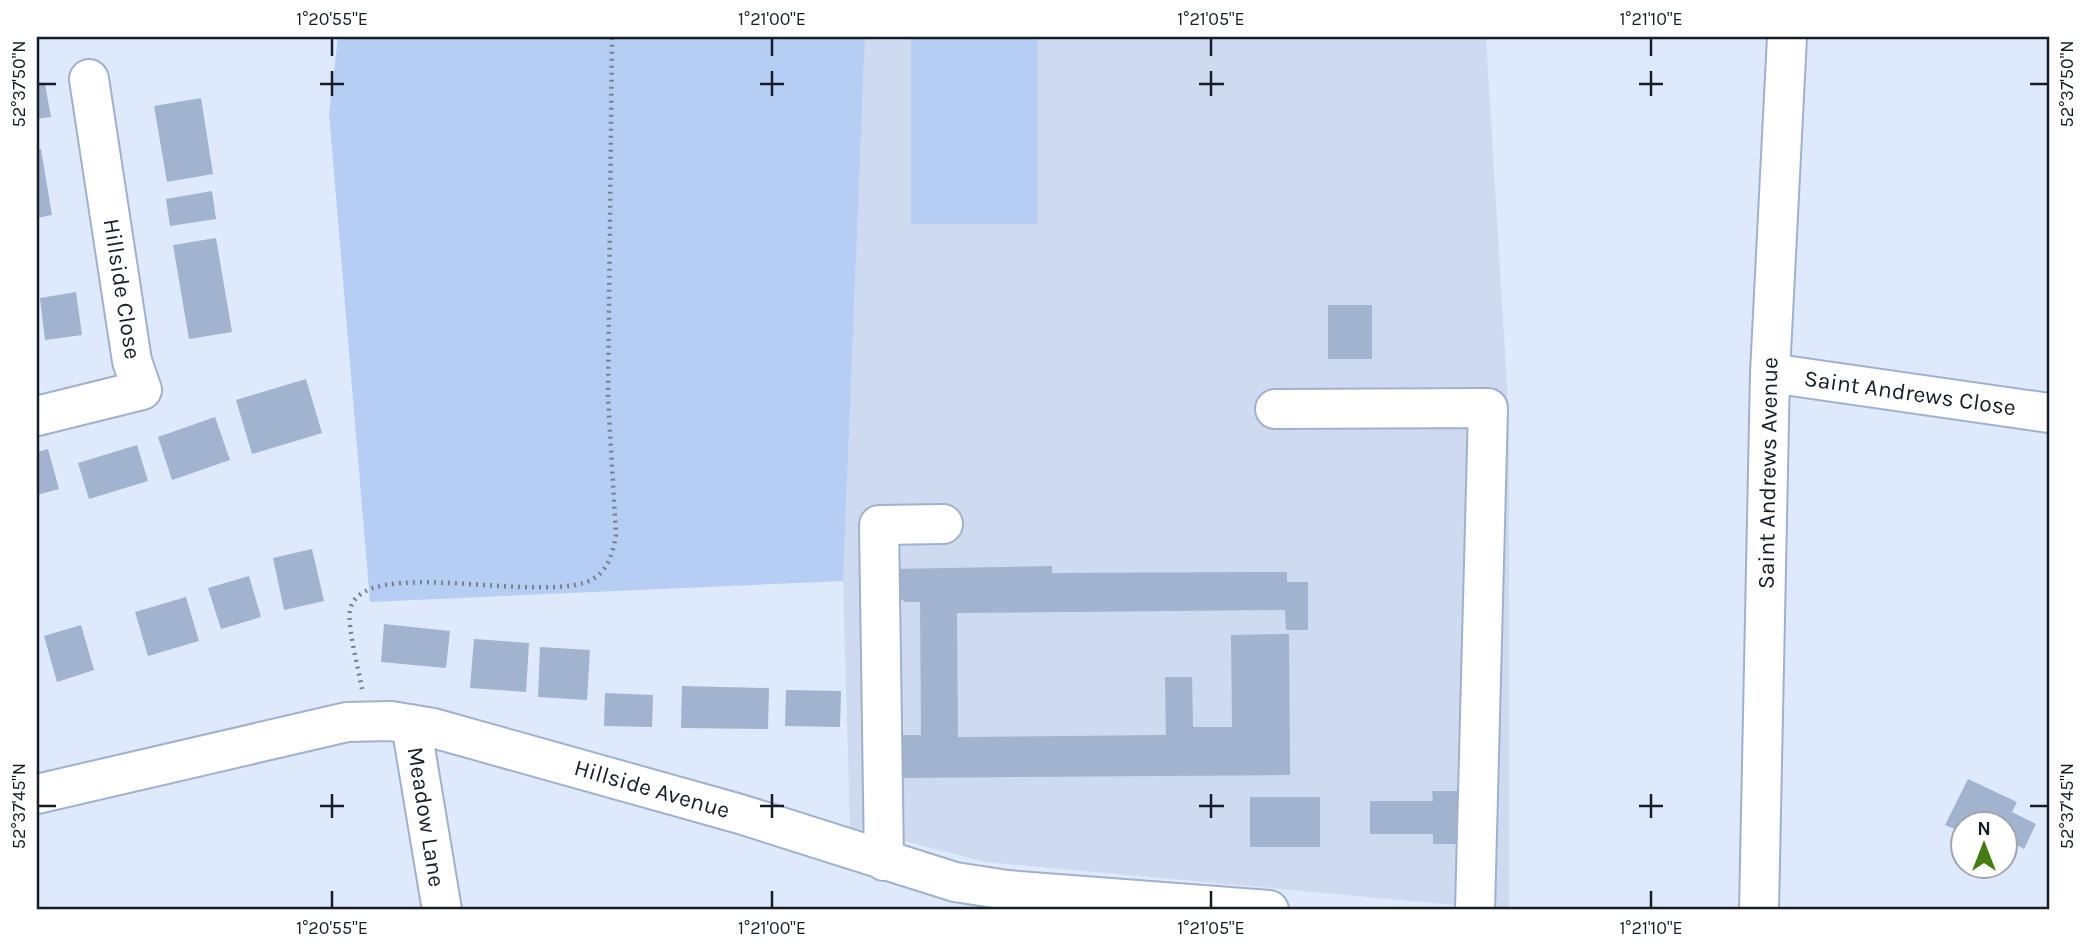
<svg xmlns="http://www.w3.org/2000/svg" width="2086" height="947" viewBox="0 0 2086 947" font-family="Karla,sans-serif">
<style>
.built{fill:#cddaf0}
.green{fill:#b6cef4}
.building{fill:#a1b3cf}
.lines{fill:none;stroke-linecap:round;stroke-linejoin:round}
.minor-casing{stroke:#a0b1cd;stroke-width:42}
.path{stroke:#77808e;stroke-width:4.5;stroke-dasharray:2 5;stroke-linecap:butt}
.minor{stroke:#fff;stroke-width:38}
.ticks{fill:none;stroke:#161d27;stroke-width:2.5}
.labels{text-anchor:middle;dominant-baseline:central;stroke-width:7;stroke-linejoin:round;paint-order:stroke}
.street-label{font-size:23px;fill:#161d27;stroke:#fff}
.neatline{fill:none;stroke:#161d27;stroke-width:2.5}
.ticks-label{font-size:18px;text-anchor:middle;fill:#161d27}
</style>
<rect width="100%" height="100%" fill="#dee9fb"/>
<path class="built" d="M865 37H1486L1509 420V910L985 862 850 827 843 581Z"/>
<path class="green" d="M338 37H865L843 581 370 602 329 113Z
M911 37H1037V224H911Z"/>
<path class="building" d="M45 84 51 117 37 119V85Z
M201 98 213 174 167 182 154 106Z
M41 149 52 215 37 218V150Z
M212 191 216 219 170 226 166 199Z
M216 238 232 332 189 339 173 245Z
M76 292 82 335 45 340 40 298Z
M1328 305H1372V359H1328Z
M306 379 322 433 252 454 236 400Z
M215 417 230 460 172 480 158 437Z
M137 445 148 481 89 499 78 463Z
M48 449 59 489 37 495V452Z
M312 549 324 601 284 610 273 558Z
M1052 566V573L1287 572V582H1308V630H1286L1285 610 957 613 958 737 1166 735 1165 677H1192L1193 727H1232L1231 635 1289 634 1290 775 903 778V772H893L892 744 903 746V735H921L920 602H906L894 596 892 569Z
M249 576 261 617 221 629 208 588Z
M186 597 199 641 148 656 135 612Z
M384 624 450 631 446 668 381 662Z
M81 625 94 670 57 682 44 636Z
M474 639 529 643 526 692 470 688Z
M540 647 590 650 587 700 538 697Z
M682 686 769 688 768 729 681 728Z
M786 690 841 691 840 727 785 726Z
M605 693 653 695 652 727 604 726Z
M1968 779 2017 802 2012 812 2036 824 2024 849 2006 839V824H1964V833L1945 825Z
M1432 791H1470V844H1433V834H1370V801H1433Z
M1250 797H1320V847H1250Z"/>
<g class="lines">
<g class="minor-casing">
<path id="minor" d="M1770 373 2049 413
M1275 409 1488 408 1475 910
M37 416 142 390 132 361 89 79
M411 724 442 910
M37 794 347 722 391 721 433 728 740 814 955 882 1007 890 1269 910
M884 861 879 525 943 524
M1759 910 1770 373 1787 37"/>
</g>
<path class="path" d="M362 689C359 671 347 626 350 611 359 551 552 609 596 577 609 568 613 551 616 535L608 397 612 37"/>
<use href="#minor" class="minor"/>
</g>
<path class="ticks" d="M332 38V56M772 38V56M1211 38V56M1651 38V56M332 71V96M772 71V96M1211 71V96M1651 71V96M38 84H56M320 84H344M760 84H784M1199 84H1224M1639 84H1663M2030 84H2048M332 794V818M772 794V818M1211 794V818M1651 794V818M38 806H56M320 806H344M760 806H784M1199 806H1224M1639 806H1663M2030 806H2048M332 891V908M772 891V908M1211 891V908M1651 891V908"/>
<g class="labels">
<g class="street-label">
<text transform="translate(122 289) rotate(81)">Hillside Close</text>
<text transform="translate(1910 393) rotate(8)">Saint Andrews Close</text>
<text transform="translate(1768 473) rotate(-89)">Saint Andrews Avenue</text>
<text transform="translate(652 789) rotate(16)">Hillside Avenue</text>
<text transform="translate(426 817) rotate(81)">Meadow Lane</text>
</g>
</g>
<rect width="2086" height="947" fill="none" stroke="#ffffff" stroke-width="77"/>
<g transform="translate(1984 845)"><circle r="33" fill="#ffffff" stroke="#a2a5a9" stroke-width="2"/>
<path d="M0-5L12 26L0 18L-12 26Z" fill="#457c10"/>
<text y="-10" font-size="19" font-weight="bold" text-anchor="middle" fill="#161d27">N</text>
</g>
<rect x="38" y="38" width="2010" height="870" class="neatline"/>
<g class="ticks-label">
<text x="332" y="25">1°20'55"E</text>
<text x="772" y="25">1°21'00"E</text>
<text x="1211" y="25">1°21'05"E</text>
<text x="1651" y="25">1°21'10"E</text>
<text transform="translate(19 84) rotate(-90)" y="6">52°37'50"N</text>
<text transform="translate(2067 84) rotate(-90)" y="6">52°37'50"N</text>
<text transform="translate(19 806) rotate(-90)" y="6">52°37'45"N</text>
<text transform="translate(2067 806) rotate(-90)" y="6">52°37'45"N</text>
<text x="332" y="934">1°20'55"E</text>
<text x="772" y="934">1°21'00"E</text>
<text x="1211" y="934">1°21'05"E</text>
<text x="1651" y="934">1°21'10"E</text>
</g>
</svg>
